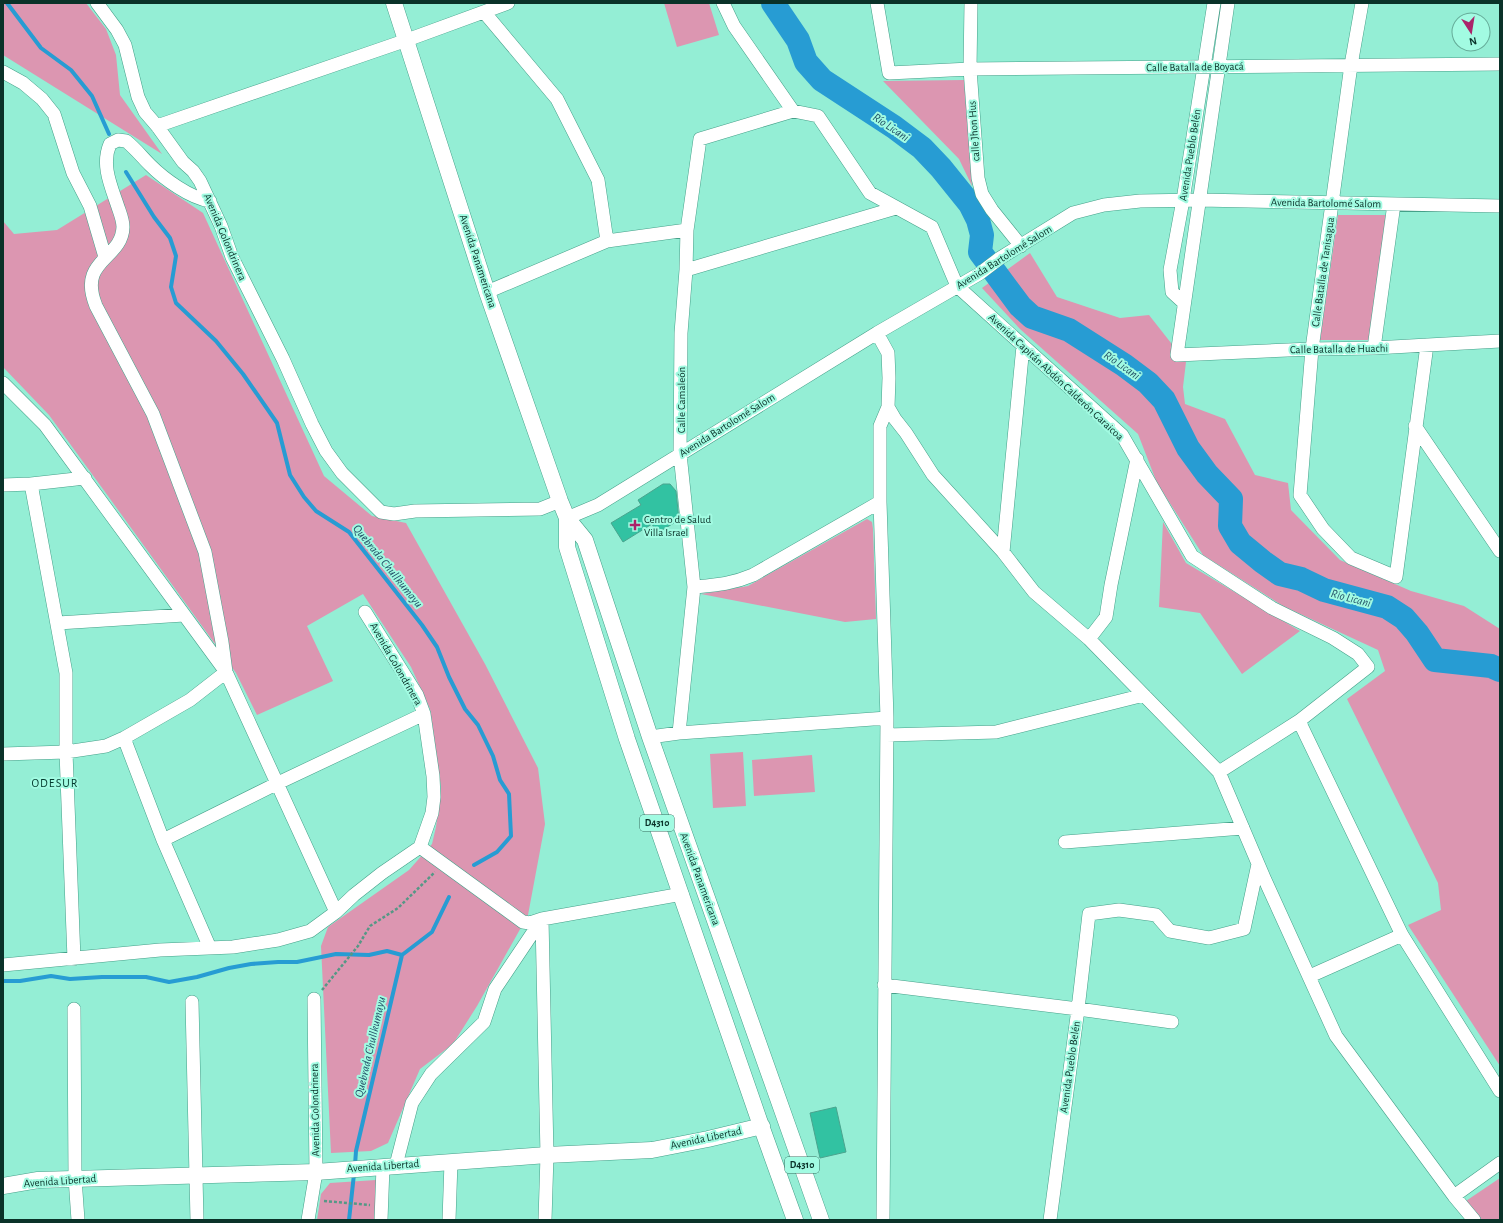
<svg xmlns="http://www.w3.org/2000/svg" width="1503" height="1223" viewBox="0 0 1503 1223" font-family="'Alegreya Sans',sans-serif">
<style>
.green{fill:#dc96b1}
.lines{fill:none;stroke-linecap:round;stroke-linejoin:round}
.stream{stroke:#279cd3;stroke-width:4}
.river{stroke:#279cd3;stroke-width:24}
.building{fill:#32c2a2;stroke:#4aa48e}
.minor-casing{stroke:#45a089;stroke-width:14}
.major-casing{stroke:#45a089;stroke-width:17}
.path{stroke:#559886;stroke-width:2.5;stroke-dasharray:3 2;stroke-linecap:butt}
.minor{stroke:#fff;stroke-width:13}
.major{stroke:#fff;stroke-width:16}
.poi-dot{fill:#ab246a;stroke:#a2fbe2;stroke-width:1.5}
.labels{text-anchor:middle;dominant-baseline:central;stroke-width:4;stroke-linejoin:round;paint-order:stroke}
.shield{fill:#a2fbe2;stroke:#386e60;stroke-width:1}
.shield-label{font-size:10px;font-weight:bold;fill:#0a3229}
.street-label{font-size:11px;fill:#0a3229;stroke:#a2fbe2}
.poi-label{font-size:11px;fill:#0a3229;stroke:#a2fbe2;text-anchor:start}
.water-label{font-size:12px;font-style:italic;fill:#245168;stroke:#a2fbe2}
.neighbourhood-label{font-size:12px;letter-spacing:1px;fill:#043a2e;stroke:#a2fbe2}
</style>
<rect width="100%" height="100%" fill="#94eed5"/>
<path class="green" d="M3 3H86L106 29 116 55 120 95 162 154 3 55Z
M664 3H709L719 35 677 47Z
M964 80 972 186 959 159 883 81Z
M146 175 203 213 324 476 372 516 406 523 485 664 538 768 545 824 528 915 477 1006 453 1044 420 1069 388 1143 371 1151 331 1153 321 946 328 927 409 870 432 844 436 827 441 787 430 709 411 667 363 594 307 626 333 681 257 715 236 673 108 496 49 415 3 367V221L14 234 57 230Z
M1338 215H1387L1370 340H1320Z
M1030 253 1057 297 1120 318 1149 315 1186 362 1183 387 1185 404 1225 419 1255 475 1288 483 1291 510 1340 560 1411 591 1464 606 1500 629V1066L1408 925 1441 910 1438 883 1347 699 1385 671 1378 650 1283 606 1203 555 1157 483 1138 434 1020 329 982 288Z
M867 519 872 522 873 529 876 619 845 622 701 594 748 586Z
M1163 522 1186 563 1300 631 1242 674 1200 613 1159 607Z
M743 752 746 806 713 808 710 754Z
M812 755 815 792 754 796 752 760Z
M1500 1178V1220H1471L1457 1207Z
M376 1180 375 1220H317L321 1194 330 1183Z"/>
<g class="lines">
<path class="stream" d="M7 3 41 48 71 70 92 96 109 134
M126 172 154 217 170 238 176 256 171 287 176 303 216 341 243 374 277 423 290 475 304 497 316 511 349 532 422 625 437 647 449 677 465 709 478 725 493 756 500 780 509 794 511 836 497 852 474 865
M3 981H20L51 976 70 979 102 977H146L169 982 197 977 229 968 251 964 278 962H297L336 954 369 955 387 951 402 955
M355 1165 356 1151 402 955 432 932 449 897
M349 1220 354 1174"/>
<path class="river" d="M773 3 798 40 806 62 822 80 894 127 922 148 941 168 970 204 978 220 982 235 980 252 1020 306 1032 317 1069 330 1124 365 1148 383 1164 400 1188 448 1207 474 1231 499 1230 526 1240 543 1263 562 1280 574 1301 579 1324 590 1387 607 1404 618 1417 633 1435 660 1491 666 1500 670"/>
</g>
<path class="building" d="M663 484H670L676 491 679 520 657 533 652 524 623 542 611 523 641 505 638 500Z
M836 1107 846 1152 820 1158 810 1113Z"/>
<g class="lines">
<g class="minor-casing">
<path id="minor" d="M97 3 117 30 125 45 138 97 145 112 157 126 183 162 193 171 200 181 221 226 232 257 283 359 312 424 326 451 342 473 381 512 394 514 415 511 540 509 560 501
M723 3 734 26 793 111
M877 3 889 73 970 69 1500 64
M971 3 970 69 978 178 982 194 992 210 1021 246
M1228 3 1177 355 1312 349 1374 348 1500 341
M1362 3 1351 65 1312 349 1300 495 1323 529 1351 558 1396 577 1427 345
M484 12 557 99 598 180 607 241
M3 72 23 83 42 99 54 114 73 173 90 206 105 257
M157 126 407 40 508 3
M210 201C190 198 164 179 150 165 142 157 135 148 126 141L118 140 110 144C101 165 111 186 118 207 120 213 123 220 123 227 122 260 77 259 96 306L153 414 205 552 222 642 226 672
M686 270 896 208
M487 292 607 241 687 230
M1184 303 1172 292 1170 270 1183 200 1214 3
M877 333 888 353 889 378 888 407 880 426V502L887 718 883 1220
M1374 348 1394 204
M3 383 45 425 226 672 336 912
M888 407 895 419 906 433 933 475 1003 552 1034 592 1089 639 1219 772 1265 880 1336 1036 1454 1196 1474 1220
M1415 426 1500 551
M31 484 66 673V752L74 959
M3 485 31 484 85 478
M567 518 598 505 877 333 979 274 1000 258 1073 213 1104 205 1140 201 1200 200 1500 206
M1003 552 1023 346
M694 587C716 585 732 584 753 575L880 502
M58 623 184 615
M1089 639 1106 617 1111 585 1137 459
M1299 721 1402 935 1500 1091
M679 733 694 587 680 454 681 333 686 270 687 230 700 139 793 111 818 116 870 193 932 227 957 286 1122 435 1192 556 1272 608 1333 638 1358 654 1368 667 1299 721 1219 772
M887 735 996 732 1144 695
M650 737 679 733 887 718
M124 738 163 840 210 948
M3 754 66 752 106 746 124 738 190 700 226 672
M163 840 278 783 424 714
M1065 842 1243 828
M420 847 523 922 530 923 542 919 682 894
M542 919 547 1155 545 1220
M3 965 160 950 233 947 278 940 310 931 336 912 354 895 382 873 420 847 432 813 434 797 433 776 424 714 417 695 365 612
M1310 976 1402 935
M884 985 1078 1009 1172 1022
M192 1002 197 1220
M74 1009 75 1178 78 1220
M396 1165 412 1103 431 1074 484 1022 495 989 542 919
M1454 1196 1500 1163
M308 1220 316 1172 314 999
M381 1220 383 1167
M449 1220 451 1162
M1050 1220 1078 1009 1089 914 1119 910 1156 915 1170 931 1209 938 1244 929 1258 864"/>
</g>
<g class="major-casing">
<path id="major" d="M394 3 487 292 560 501 567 518 585 540 650 737 821 1220
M567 518V547L627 739 759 1120 795 1220
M3 1186 38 1180 316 1172 547 1155 652 1150 708 1139 762 1126"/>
</g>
<path class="path" d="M322 990 358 946 370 926 398 908 435 872
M324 1201 370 1205"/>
<use href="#minor" class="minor"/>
<use href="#major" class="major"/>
</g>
<path class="poi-dot" d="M633 519h4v4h4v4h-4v4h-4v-4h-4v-4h4z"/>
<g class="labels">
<g class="shield">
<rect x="640" y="815" width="34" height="16" rx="3"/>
<rect x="785" y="1157" width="34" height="16" rx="3"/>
</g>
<g class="shield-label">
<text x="657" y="823">D4310</text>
<text x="802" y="1165">D4310</text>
</g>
<g class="street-label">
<text transform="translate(1195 67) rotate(-1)">Calle Batalla de Boyacá</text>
<text transform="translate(974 131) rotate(-94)">calle Jhon Hus</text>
<text transform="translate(1190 155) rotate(-81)">Avenida Pueblo Belén</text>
<text transform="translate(1326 203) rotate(1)">Avenida Bartolomé Salom</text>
<text transform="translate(225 237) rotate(67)">Avenida Golondrinera</text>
<text transform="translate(1004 257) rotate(-32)">Avenida Bartolomé Salom</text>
<text transform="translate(478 261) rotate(72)">Avenida Panamericana</text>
<text transform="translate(1323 272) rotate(-82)">Calle Batalla de Tanisagua</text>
<text transform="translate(1339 349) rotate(-1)">Calle Batalla de Huachi</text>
<text transform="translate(1056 377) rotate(43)">Avenida Capitán Abdón Calderón Garaicoa</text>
<text transform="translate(681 400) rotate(-90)">Calle Camaleón</text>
<text transform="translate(727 425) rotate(-32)">Avenida Bartolomé Salom</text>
<text transform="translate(396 664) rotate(60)">Avenida Golondrinera</text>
<text transform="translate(700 879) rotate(70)">Avenida Panamericana</text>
<text transform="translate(1070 1067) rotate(-82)">Avenida Pueblo Belén</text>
<text transform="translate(315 1110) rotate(-91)">Avenida Golondrinera</text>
<text transform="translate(706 1138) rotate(-12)">Avenida Libertad</text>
<text transform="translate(383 1166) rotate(-4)">Avenida Libertad</text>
<text transform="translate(60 1181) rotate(-4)">Avenida Libertad</text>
</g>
<g class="poi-label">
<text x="644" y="519">Centro de Salud<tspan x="644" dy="13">Villa Israel</tspan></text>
</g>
<g class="water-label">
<text transform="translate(891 127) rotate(34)">Río Licani</text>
<text transform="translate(1122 365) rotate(35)">Río Licani</text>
<text transform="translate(388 566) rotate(51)">Quebrada Chullkumayu</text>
<text transform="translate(1351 598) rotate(15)">Río Licani</text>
<text transform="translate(370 1047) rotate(-77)">Quebrada Chullkumayu</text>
</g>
<g class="neighbourhood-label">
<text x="55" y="783">ODESUR</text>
</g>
</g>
<rect width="1503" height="1223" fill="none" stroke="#0a3229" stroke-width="8"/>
<g transform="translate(1471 32) rotate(168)"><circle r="19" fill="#a2fbe2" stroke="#65ab98"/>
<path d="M0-3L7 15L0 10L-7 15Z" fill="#ab246a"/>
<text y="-6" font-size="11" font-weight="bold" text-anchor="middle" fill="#0a3229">N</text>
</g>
</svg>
